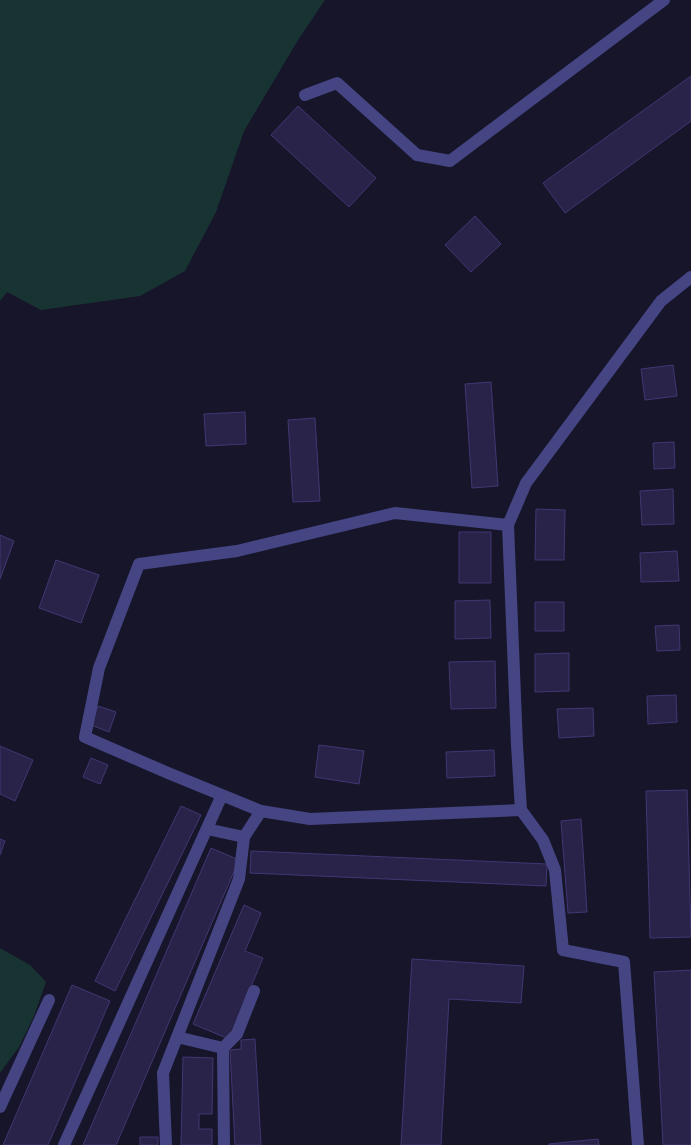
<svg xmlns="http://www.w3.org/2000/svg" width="691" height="1145" viewBox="0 0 691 1145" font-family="Barlow,sans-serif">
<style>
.green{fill:#183432}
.building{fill:#292349;stroke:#413773}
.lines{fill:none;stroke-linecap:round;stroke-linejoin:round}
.minor{stroke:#454584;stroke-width:12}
</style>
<rect width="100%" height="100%" fill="#17152a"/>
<path class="green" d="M0 0H325L298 40 244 131 216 212 185 271 140 296 41 310 7 292 0 301Z
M0 948 30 965 46 982 34 1016 19 1047 0 1073Z"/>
<path class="building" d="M691 76V121L565 213 543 183Z
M298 106 376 178 349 207 271 135Z
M475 216 501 244 471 272 445 245Z
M673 365 677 396 645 400 641 369Z
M491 382 498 486 472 488 465 384Z
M245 412 246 444 206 446 204 414Z
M315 418 320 501 293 502 288 420Z
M674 442 675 468 654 469 653 443Z
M673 489 674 524 642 525 640 491Z
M536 509 565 510 564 560H535Z
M459 532H491V583H459Z
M0 535 14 541 0 579Z
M677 551 679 581 641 582 640 553Z
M56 560 99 575 81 623 39 608Z
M490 600 491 638 455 639V601Z
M535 602H564V631H535Z
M679 625 680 650 657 651 655 626Z
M569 653V691L535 692V654Z
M495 661 496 708 451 709 449 662Z
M676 695 677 722 648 724 647 696Z
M98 706 116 712 109 732 91 725Z
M593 708 594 736 559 738 557 709Z
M319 745 364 751 359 784 315 777Z
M0 746 33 760 15 801 0 794Z
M494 750 495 776 447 778 446 752Z
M91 758 108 765 100 784 83 777Z
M687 790 691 937 650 938 646 791Z
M181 806 201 815 115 991 95 981Z
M581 819 587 912 568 913 561 821Z
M0 839 5 841 0 855Z
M211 848 239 860 116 1145H83Z
M251 851 547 864 546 886 250 873Z
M244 905 261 913 245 951 263 958 229 1039 193 1024Z
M412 959 524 966 521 1003 449 999 441 1145H401Z
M691 970V1145H663L654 972Z
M72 985 110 1001 48 1145H3Z
M255 1039 261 1145H235L230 1050 241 1049V1040Z
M183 1057 213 1058 212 1114H199V1129H212V1145H181Z
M140 1137H158V1145H140Z
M598 1139 599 1145H549V1144Z"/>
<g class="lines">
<path class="minor" d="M305 95 337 83 417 155 450 161 664 0
M508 525 395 513 237 551 139 564 99 668 85 737 168 773 261 811 310 819 521 810
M207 829 244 837
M177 1037 223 1048 237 1034 254 991
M223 1048 224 1145
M0 1107 49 1000
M64 1145 222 795
M166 1145 163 1073 239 879 244 837 261 811
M638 1145 624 962 563 950 555 870 543 840 521 810 517 745 508 525 526 483 661 301 691 277"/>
</g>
</svg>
